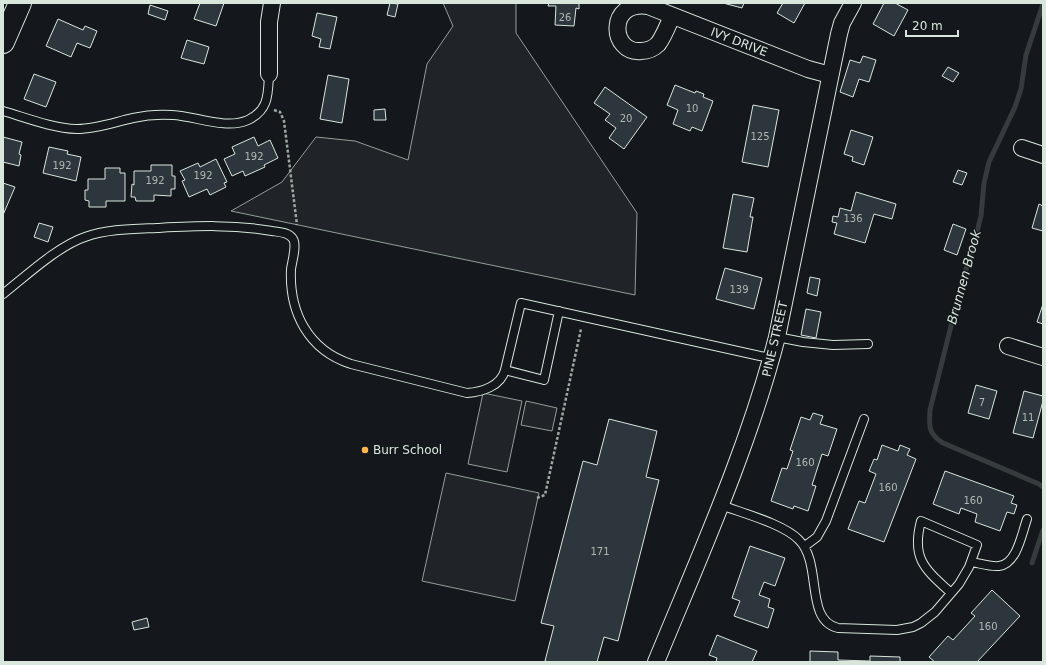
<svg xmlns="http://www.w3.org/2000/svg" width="1046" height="665" viewBox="0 0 1046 665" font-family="'DejaVu Sans',sans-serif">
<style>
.green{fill:#202428;stroke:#939e99}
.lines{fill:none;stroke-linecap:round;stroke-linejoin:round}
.stream{stroke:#363b3e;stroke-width:5}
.building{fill:#2c363c;stroke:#d8e6dc}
.service-casing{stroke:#d8e6dc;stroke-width:10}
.minor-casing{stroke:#d8e6dc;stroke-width:18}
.primary-casing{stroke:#d8e6dc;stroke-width:24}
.path{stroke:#9da8a2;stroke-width:2.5;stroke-dasharray:3 2;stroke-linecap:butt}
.service{stroke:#14181c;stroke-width:8}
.minor{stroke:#14181c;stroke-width:16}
.primary{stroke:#14181c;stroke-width:22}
.poi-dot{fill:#ffb74d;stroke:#14181c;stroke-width:1.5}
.labels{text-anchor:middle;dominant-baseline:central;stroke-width:3;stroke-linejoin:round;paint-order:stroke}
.number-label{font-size:10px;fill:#adbab4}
.street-label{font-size:12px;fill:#d8e6dc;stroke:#14181c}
.poi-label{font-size:12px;fill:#d8e6dc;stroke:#14181c;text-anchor:start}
.water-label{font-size:13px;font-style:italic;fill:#d8e6dc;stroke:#14181c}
</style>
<rect width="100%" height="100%" fill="#14181c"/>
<path class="green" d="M443 3H516V33L637 213 635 295 231 211 282 182 316 137 355 141 408 160 427 64 453 26Z
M483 393 522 401 507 472 468 464Z
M526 401 557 408 552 431 521 425Z
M446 473 539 493 515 601 422 581Z"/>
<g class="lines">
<path class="stream" d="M1043 4 1026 55 1021 89 1015 107 989 162 984 183 981 216 973 247 962 282 930 410C929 426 928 434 943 443L1039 484 1043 487
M1032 563 1043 530"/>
</g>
<path class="building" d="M200 3H224L216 26 194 19Z
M390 3 398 4 395 17 387 15Z
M549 3H579V9L576 8 574 26 555 25 556 6H548Z
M723 3H744L742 8Z
M783 3H805L794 23 777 13Z
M884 3H895L908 10 894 36 873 24Z
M150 5 168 11 165 20 148 14Z
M317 13 337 17 330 49 319 47 321 39 312 36Z
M58 19 83 30 85 26 97 31 90 48 77 43 71 57 46 46Z
M187 40 209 47 204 64 181 58Z
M863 56 876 60 869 82 859 79 853 97 840 92 850 60 860 63Z
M948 67 959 73 953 82 942 76Z
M34 74 56 82 46 107 24 99Z
M328 75 349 79 342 123 320 119Z
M675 85 695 93 696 91 704 94 703 97 713 101 702 131 692 127 690 131 673 124 678 110 667 105Z
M605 87 647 117 624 149 609 138 616 128 605 120 610 114 594 103Z
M753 105 779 110 768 167 742 162Z
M385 109 386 120H374V110Z
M851 130 873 137 864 165 852 161 853 157 844 154Z
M3 137 22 142 19 154 21 155 19 166 3 162Z
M254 137 258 146 270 140 278 158 264 165 265 167 245 176 243 171 232 176 224 159 235 154 232 147Z
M49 147 68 151 67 154 81 157 76 181 43 173Z
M216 159 227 182 224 183 226 187 210 195 207 189 189 197 182 181 185 180 180 171 198 163 200 167Z
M151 165H172V176H175V189H171V196L154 195V201H136L135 197H131L132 184 134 185V171H151Z
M105 168H120V173H125V201H106V207H89V201L85 200V190H88V179H105Z
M958 170 967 173 962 185 953 182Z
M3 183 15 187 3 215Z
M856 192 896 204 892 219 874 214 865 243 834 234 837 223 832 222 833 216 838 217 840 208 851 211Z
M733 194 754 198 750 217H753L747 252 723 248Z
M1039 204 1043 206V231L1032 228Z
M39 223 53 227 48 242 34 237Z
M953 224 966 229 957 255 944 250Z
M725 268 762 278 754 309 716 299Z
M810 277 820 279 817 296 807 293Z
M1043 304V324L1037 322Z
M806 309 821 312 816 338 801 335Z
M976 385 997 391 989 419 968 413Z
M1024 391 1043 396V401L1033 438 1013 433Z
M813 413 823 416 820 424 837 429 828 456 822 454 812 485 816 486 808 511 794 506 793 509 771 501 782 468 787 469 793 451 790 450 801 417 810 420Z
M609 419 657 431 646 477 659 480 618 641 604 637 597 662H550L545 661 554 626 541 623 583 461 597 465Z
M882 445 898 451 900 445 910 449 907 455 916 459 884 542 848 529 859 501 865 503 876 474 869 471 874 459 877 460Z
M945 471 1014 496 1011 503 1017 505 1014 514 1007 512 1000 531 975 522 977 514 961 508 959 514 933 504Z
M750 546 785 558 775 586 764 582 759 595 770 599 768 607 774 609 768 628 734 616 740 601 732 598Z
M992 590 1020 616 977 662H935L929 657 948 636 953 640 975 616 971 613Z
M147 618 149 627 134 630 132 622Z
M717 635 757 651 752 662H716L717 658 709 655Z
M810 651 838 652V660L870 661V656L900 657V662H810Z"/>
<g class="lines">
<g class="service-casing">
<path id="service" d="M3 111C27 118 52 128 77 129 96 129 115 122 133 118 146 115 159 114 173 115 195 116 226 130 248 120 269 110 268 94 269 74
M3 294C26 276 58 246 85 237 107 229 133 229 157 228 196 226 232 224 272 231 279 232 289 232 293 239 297 245 292 262 291 269 289 312 308 350 351 364L467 393C482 392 501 386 505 370
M559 311 544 380 505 370 521 303 760 356 772 358
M777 337 803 342 833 345 868 344
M721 505C742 513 784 524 799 540 823 564 804 620 838 628L897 630 913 627 921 623 935 612 959 584 969 567 977 545 921 521C911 559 925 569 951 593
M805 546 817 537 826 521 864 419
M971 562C979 563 990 567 999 566 1017 564 1022 533 1027 519"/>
</g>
<g class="minor-casing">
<path id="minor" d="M672 16C668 25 664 36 658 44 654 48 648 51 641 51 610 54 607 0 648 6L808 69 830 75
M269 74V22L272 3
M1022 148 1043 155
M1008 346 1043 357
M656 662C700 555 748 449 777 337L839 34 842 23 853 3"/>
</g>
<g class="primary-casing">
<path id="primary" d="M3 42 20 3"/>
</g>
<path class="path" d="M274 110 280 112 284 121 297 225
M537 498 545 495 581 329"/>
<use href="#service" class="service"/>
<use href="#minor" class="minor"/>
<use href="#primary" class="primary"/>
</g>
<circle class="poi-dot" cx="365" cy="450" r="4"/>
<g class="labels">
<g class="number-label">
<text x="565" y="17">26</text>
<text x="692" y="108">10</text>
<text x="626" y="118">20</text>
<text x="760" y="136">125</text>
<text x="254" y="156">192</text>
<text x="62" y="165">192</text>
<text x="203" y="175">192</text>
<text x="155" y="180">192</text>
<text x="853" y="218">136</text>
<text x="739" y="289">139</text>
<text x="982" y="402">7</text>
<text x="1028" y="417">11</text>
<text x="805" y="462">160</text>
<text x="888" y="487">160</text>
<text x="973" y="500">160</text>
<text x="600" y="551">171</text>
<text x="988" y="626">160</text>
</g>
<g class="street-label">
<text transform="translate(739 42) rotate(21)">IVY DRIVE</text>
<text transform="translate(775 339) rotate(-77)">PINE STREET</text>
</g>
<g class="poi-label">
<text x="373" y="450">Burr School</text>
</g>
<g class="water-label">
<text transform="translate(964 277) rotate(-75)">Brunnen Brook</text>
</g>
</g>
<rect width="1046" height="665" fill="none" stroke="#d8e6dc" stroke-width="8"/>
<path d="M906 30v6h52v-6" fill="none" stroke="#d8e6dc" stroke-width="2"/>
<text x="912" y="30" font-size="12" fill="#d8e6dc" stroke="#14181c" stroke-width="3" paint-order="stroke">20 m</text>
</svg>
